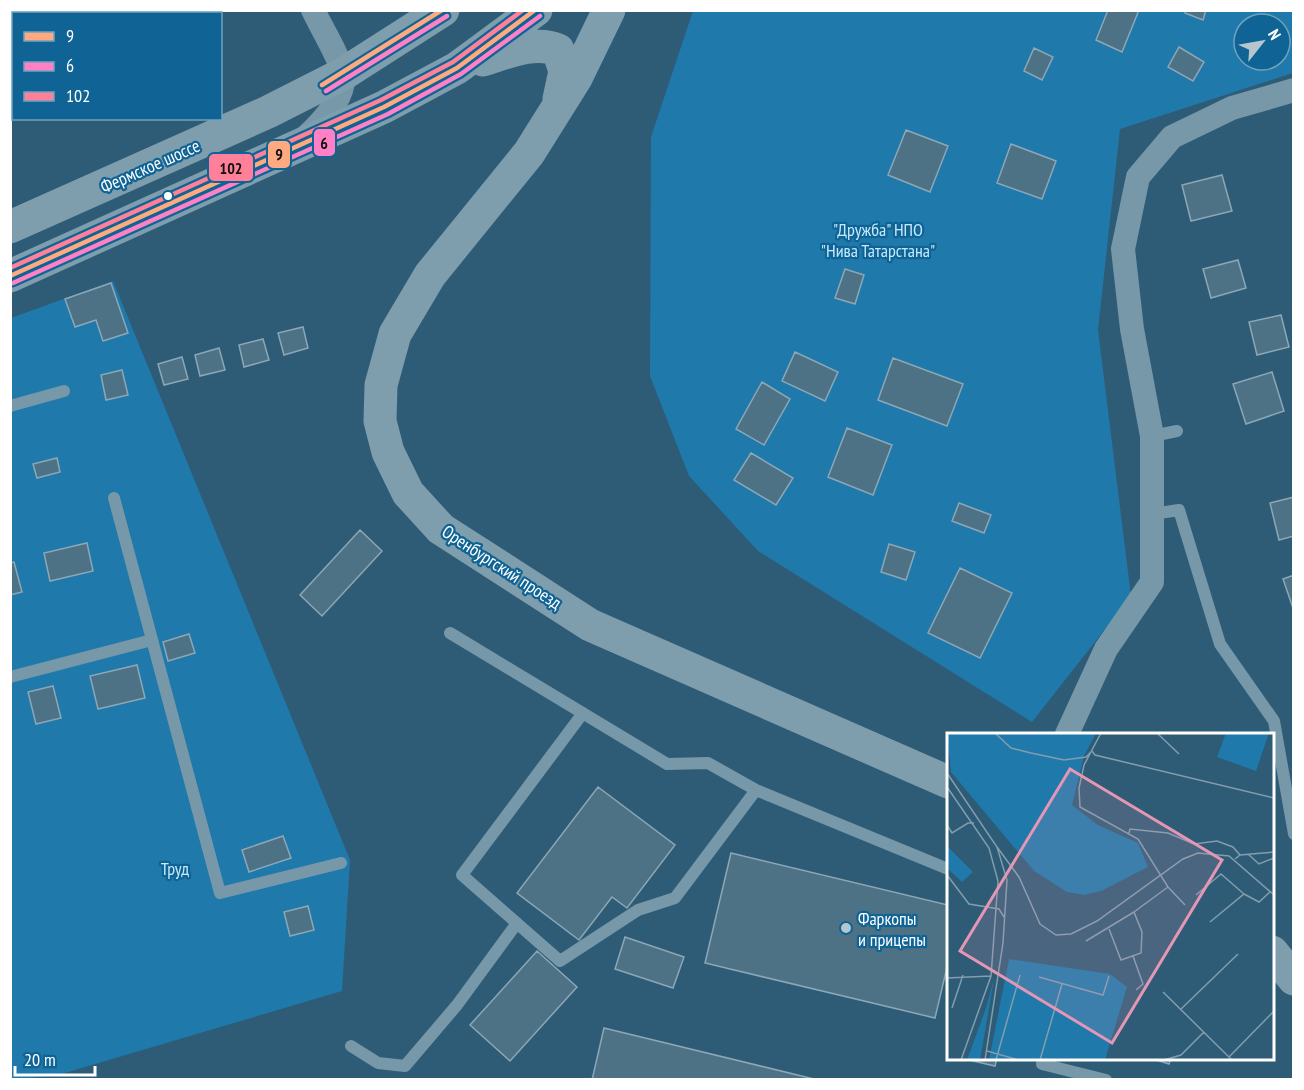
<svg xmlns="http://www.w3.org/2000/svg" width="1304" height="1090" viewBox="0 0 1304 1090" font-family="'PT Sans Narrow',sans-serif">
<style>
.green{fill:#1f79ab;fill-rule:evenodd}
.building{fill:#4d7286;stroke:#8ca7b6;stroke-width:1.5}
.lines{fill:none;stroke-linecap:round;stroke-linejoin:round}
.service{stroke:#7698a9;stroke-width:12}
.minor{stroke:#7698a9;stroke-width:24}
.secondary{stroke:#7e9dad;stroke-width:33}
.bus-1-casing{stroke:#0f6495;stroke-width:9}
.bus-2-casing{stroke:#0f6495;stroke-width:9}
.bus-3-casing{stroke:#0f6495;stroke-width:9}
.bus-1{stroke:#ffa980;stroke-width:4.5}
.bus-2{stroke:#ff80c5;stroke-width:4.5}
.bus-3{stroke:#ff8098;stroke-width:4.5}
.bus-dot{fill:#fff;stroke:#0f6495;stroke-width:2}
.poi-dot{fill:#b6c6cf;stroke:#0f6495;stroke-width:2}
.labels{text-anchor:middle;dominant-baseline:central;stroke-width:4.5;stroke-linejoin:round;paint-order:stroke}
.street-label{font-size:18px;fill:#fff;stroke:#0f6495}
.park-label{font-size:18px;fill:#c5eafe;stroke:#0f6495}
.poi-label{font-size:18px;fill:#fff;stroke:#0f6495;text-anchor:start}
.inset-road{fill:none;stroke:#829dad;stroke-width:1.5}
.view{fill:#e497b5;fill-opacity:0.15;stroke:#e497b5;stroke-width:3}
.inset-edge{fill:none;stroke:#fff;stroke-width:3}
.line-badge{stroke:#0f6495;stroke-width:2}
.pale-badge-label{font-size:16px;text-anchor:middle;font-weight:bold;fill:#111}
</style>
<rect width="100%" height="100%" fill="#2e5c76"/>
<path class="green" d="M693 11H1293V73L1120 129 1098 330 1131 596 1032 722 758 551 689 476 650 376 651 137ZM1244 24H1280V60H1244Z
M113 281 350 860 342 991 58 1075 11 1080V318Z"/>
<path class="building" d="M1108 10H1139L1122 52 1096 40Z
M1186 10H1206L1203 20 1185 13Z
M1179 47 1204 62 1193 81 1168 67Z
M1034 48 1053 57 1042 80 1024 71Z
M906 130 948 146 930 192 888 175Z
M1011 144 1056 161 1042 199 997 183Z
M1222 175 1232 211 1191 221 1182 185Z
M1238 260 1246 288 1211 298 1203 269Z
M845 269 864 275 855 304 835 298Z
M111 283 128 333 103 341 96 320 75 327 65 299Z
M1281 315 1289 347 1257 355 1249 322Z
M303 327 308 348 284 355 278 333Z
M263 339 269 360 244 367 239 345Z
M219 348 225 370 200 376 195 355Z
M795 352 838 372 825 401 782 381Z
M182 357 188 379 164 385 158 364Z
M893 358 963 384 947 426 878 400Z
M122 370 128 395 106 400 101 375Z
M1272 372 1284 411 1246 424 1233 384Z
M762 382 790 399 764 445 736 429Z
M847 428 892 445 873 495 828 477Z
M751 453 793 478 776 505 734 480Z
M57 458 60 472 37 478 33 464Z
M1294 497V536L1279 540 1270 503Z
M959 503 991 515 984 533 952 521Z
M360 530 382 551 322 616 300 595Z
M87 543 93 571 50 581 44 553Z
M889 544 915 552 906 580 881 572Z
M14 562 22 592 10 595V563Z
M960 568 1012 593 980 658 928 633Z
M1294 575V611L1283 579Z
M189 634 195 653 168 661 163 642Z
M137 665 145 698 98 709 90 676Z
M53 686 61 718 36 724 28 692Z
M598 787 675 845 627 908 612 897 579 940 517 893Z
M283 836 291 858 249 872 242 850Z
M731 853 948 905V963L935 1018 705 963Z
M308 906 314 930 290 936 284 912Z
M625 937 684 957 673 988 615 969Z
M537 951 577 987 510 1061 470 1025Z
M604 1028 818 1080H592Z
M974 1058H997L995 1066 973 1061Z
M1150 1058H1171L1169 1064Z"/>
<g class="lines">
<path class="service" d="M10 406 64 391
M1152 436 1177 431
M114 498 220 893 341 863
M1153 514 1179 510 1220 644 1274 721 1294 834
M450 633 667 764 708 763 756 790
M10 677 152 640
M583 713 462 875 560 961 638 910 675 898 756 790 948 869
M351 1046 378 1063 405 1066 457 1005 517 923
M1042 1064 1106 1080"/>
<path class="minor" d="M307 136C322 122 346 97 343 74 341 60 320 25 313 10
M1067 734 1106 649 1152 582V436L1132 329 1123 249 1138 177 1172 137 1232 108 1294 90"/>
<path class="secondary" d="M609 10 576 78 529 153 430 275 395 334 381 385 380 421 388 452 408 493 441 529 590 625 948 782
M483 60C506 53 534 40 558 50L565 71 559 99
M10 227 268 112 343 74 443 10
M10 276 384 107 457 68 536 10
M1272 952 1294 979"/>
<g class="bus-1-casing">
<path id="bus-1" d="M322 85 442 10
M10 276 384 107 457 68 535 10"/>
</g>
<g class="bus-2-casing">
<path id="bus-2" d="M326 91 447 16
M13 283 388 114 461 74 540 16"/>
</g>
<g class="bus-3-casing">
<path id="bus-3" d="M10 268 381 100 453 62 523 10"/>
</g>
<use href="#bus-1" class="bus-1"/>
<use href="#bus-2" class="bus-2"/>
<use href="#bus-3" class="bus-3"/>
</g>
<circle class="bus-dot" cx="168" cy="196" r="5"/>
<circle class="poi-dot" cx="846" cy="928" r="6"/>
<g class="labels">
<g class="street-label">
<text transform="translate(150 166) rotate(-24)">Фермское шоссе</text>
<text transform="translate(502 567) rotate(33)">Оренбургский проезд</text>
</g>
<g class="park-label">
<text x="878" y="229">"Дружба" НПО<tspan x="878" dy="21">"Нива Татарстана"</tspan></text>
<text x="175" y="868">Труд</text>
</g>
<g class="poi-label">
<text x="858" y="918">Фаркопы<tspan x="858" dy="21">и прицепы</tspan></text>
</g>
</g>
<g transform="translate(947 733)">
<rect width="327" height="327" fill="#2e5c76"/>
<path d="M0 0H149L137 23 125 72 151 92 191 110 201 134 154 158 137 162 120 159 87 138 4 39ZM279 0H322L309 38 270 24ZM0 113 26 139 15 149 0 135ZM62 226 163 241 180 254 158 327H42ZM47 246 33 327H20L39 275Z" fill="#1f79ab"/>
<path class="inset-road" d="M48 0 64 15 84 20 117 27 139 24 145 18 148 22 327 65M154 0 137 32 132 55 133 74 191 106 221 154 238 172M210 0 232 21M0 40 50 114 60 147 56 210 38 327M0 54 42 115 51 148 44 243 14 327M0 92 5 100 21 90H27M182 100 183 96 221 100 247 111 270 108 286 114 293 122M50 114 72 144 93 191 109 202 124 201 150 188 236 126 251 120 282 123 327 162M301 121 312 131 327 125M288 126 293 122 327 119M0 142 22 171 52 176 57 184M249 162 274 141 297 161M263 189 297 161 312 169 324 158M162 196 174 227 194 220 195 199 187 179 221 154M139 208 187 179M186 223 196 251 189 257M92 244 156 262 162 243M0 245 44 243M216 259 285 327M5 275 16 242M234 276 291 221M40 318 72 327M282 324 327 278M49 327 73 242M93 327 115 251M217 327 234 322 257 299"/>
<path class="view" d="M123 36 275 127 165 310 13 218Z"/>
<rect width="327" height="327" class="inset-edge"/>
</g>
<g class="line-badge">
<rect x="313" y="128" width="23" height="29" rx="6" fill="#ff80c5"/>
<rect x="267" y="140" width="24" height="29" rx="6" fill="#ffa980"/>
<rect x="208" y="153" width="46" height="29" rx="6" fill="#ff8098"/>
</g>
<g class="pale-badge-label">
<text x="324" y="149">6</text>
<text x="279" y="160">9</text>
<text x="231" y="174">102</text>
</g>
<rect width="1304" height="1090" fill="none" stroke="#ffffff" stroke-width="24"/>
<rect x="12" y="12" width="210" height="108" fill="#0f6495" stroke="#6fa2bf" stroke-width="1.5"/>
<rect x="24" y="32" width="30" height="9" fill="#ffa980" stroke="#6fa2bf" stroke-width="1.5"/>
<text x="66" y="42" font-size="18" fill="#ffffff">9</text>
<rect x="24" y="62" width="30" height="9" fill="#ff80c5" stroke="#6fa2bf" stroke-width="1.5"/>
<text x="66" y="72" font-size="18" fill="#ffffff">6</text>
<rect x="24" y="92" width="30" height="9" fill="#ff8098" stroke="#6fa2bf" stroke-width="1.5"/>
<text x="66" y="102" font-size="18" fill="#ffffff">102</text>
<g transform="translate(1262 42) rotate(59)"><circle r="28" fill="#0f6495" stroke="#6fa2bf" stroke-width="1.5"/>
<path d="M0-4.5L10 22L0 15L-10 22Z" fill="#b6c6cf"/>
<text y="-9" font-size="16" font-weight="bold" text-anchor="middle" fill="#ffffff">N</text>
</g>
<path d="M15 1066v9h80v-9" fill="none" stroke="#ffffff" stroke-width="3"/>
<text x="24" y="1066" font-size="18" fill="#ffffff" stroke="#0f6495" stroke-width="4.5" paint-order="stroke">20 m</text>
</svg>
